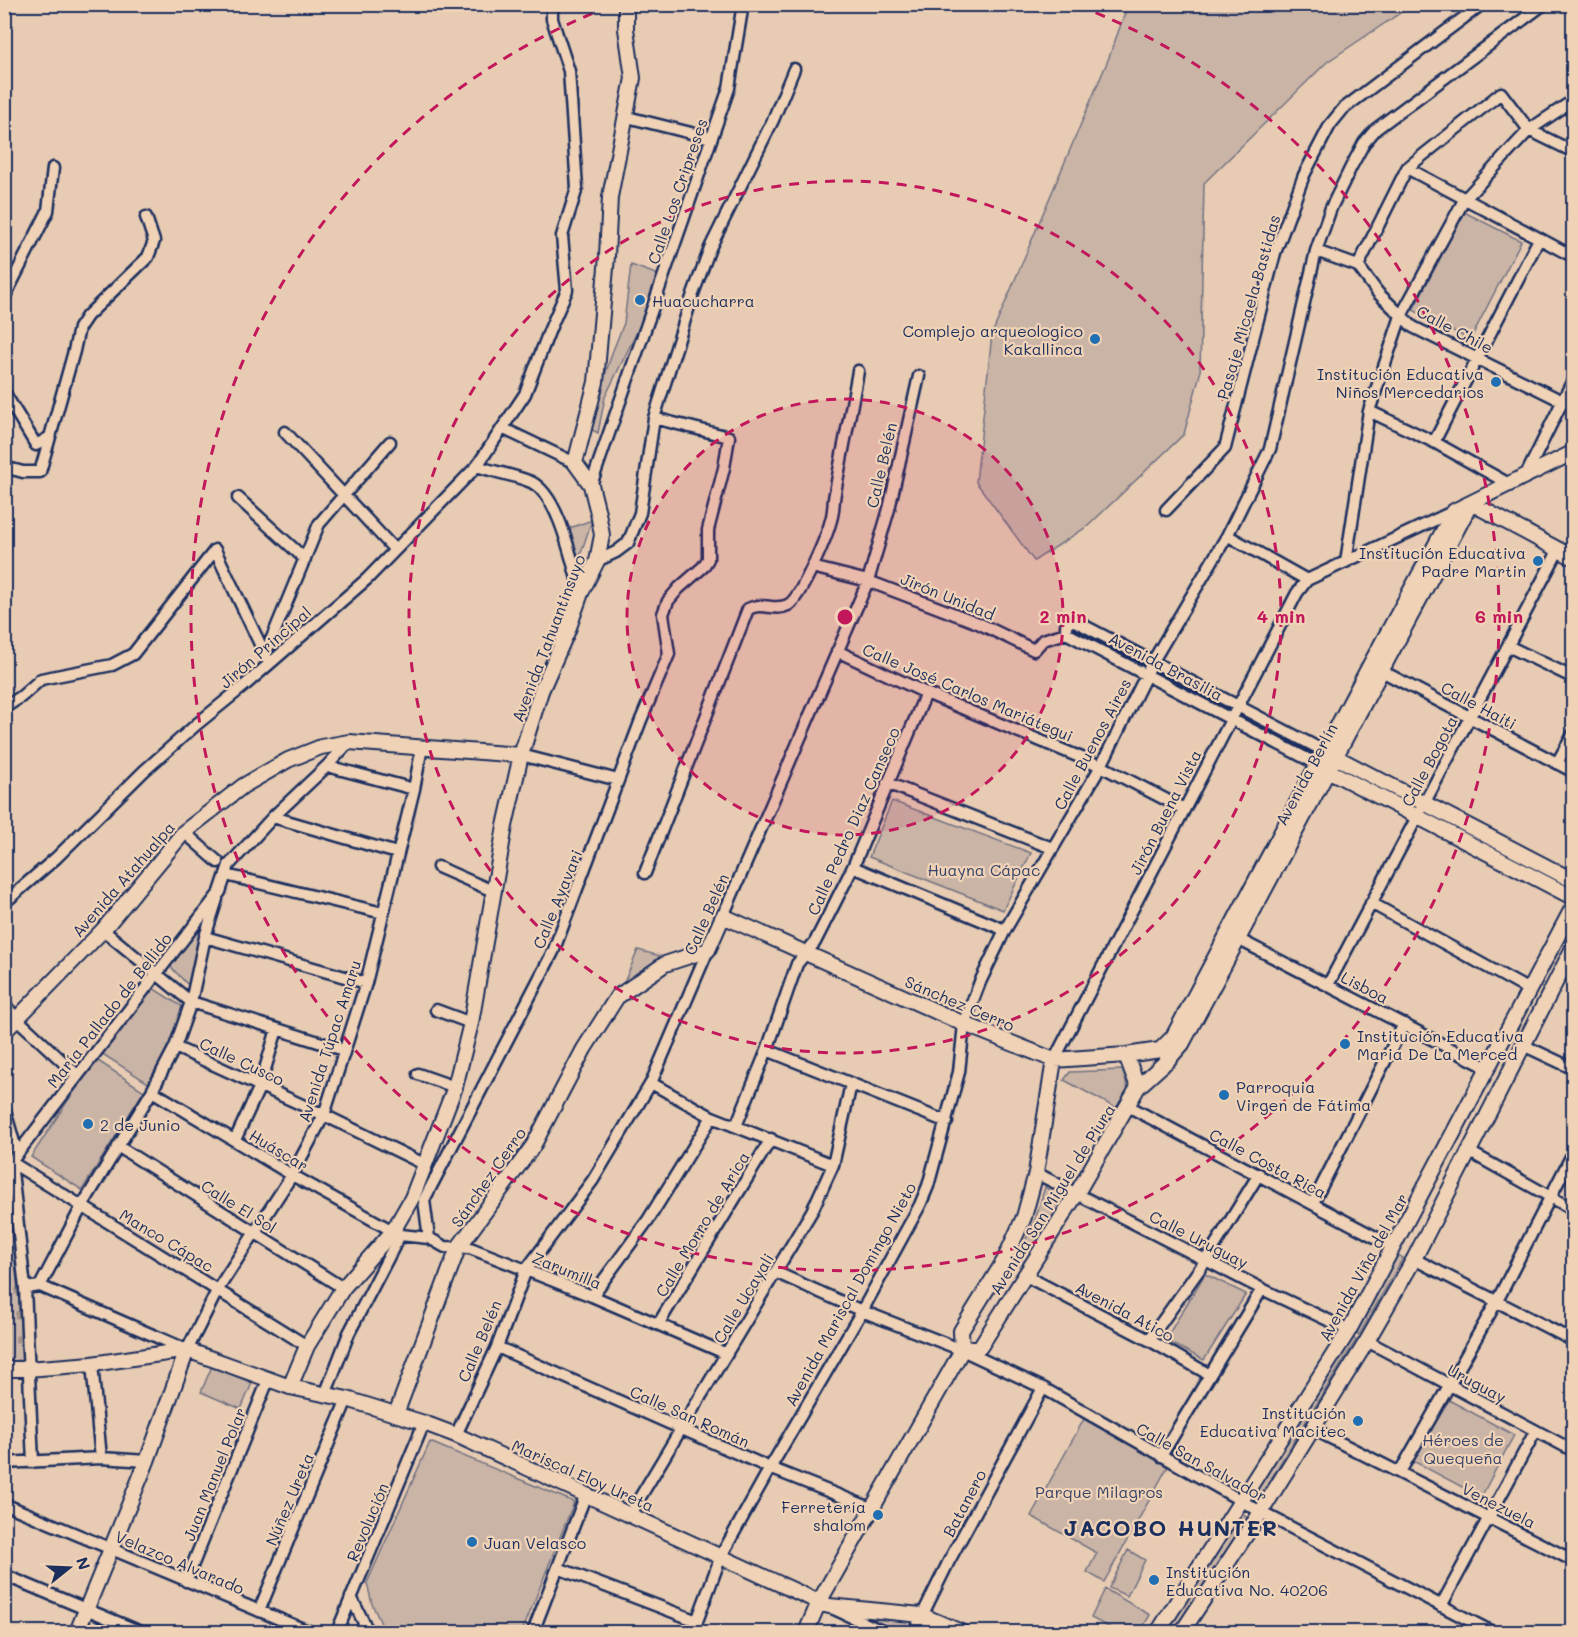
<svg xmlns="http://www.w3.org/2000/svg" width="1578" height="1637" viewBox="0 0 1578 1637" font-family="Mali,sans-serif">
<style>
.green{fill:#cab4a6;stroke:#727282;stroke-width:1.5}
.cemetery{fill:url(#cemetery-stones);stroke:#727282;stroke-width:1.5}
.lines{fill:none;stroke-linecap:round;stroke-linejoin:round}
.street-casing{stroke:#1b2f5e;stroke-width:15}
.secondary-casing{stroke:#1b2f5e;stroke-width:18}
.street{stroke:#f0d2b6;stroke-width:10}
.secondary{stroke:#f0d2b6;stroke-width:14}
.ring{fill:none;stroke:#c2185b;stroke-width:3;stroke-dasharray:10 8}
.poi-dot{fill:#1f6fb2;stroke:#f0d2b6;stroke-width:2}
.labels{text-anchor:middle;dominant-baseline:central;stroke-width:4.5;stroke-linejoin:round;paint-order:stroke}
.street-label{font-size:16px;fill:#1b2f5e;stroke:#f0d2b6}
.poi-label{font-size:16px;fill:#1b2f5e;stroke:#f0d2b6;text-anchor:start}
.park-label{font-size:16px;fill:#354369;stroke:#f0d2b6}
.district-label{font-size:22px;font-weight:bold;letter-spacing:1.5px;fill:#1b2f5e;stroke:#f0d2b6}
.centre{fill:#c2185b;stroke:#f0d2b6;stroke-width:3}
.ring-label{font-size:18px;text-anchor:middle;font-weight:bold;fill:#c2185b;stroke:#f0d2b6;stroke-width:4.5;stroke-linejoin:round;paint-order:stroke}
</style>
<defs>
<pattern id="cemetery-stones" width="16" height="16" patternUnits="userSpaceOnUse" patternTransform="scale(1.5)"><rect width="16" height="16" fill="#cab4a6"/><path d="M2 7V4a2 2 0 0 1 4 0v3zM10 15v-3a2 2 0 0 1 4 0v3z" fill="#a3938a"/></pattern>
</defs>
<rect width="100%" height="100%" fill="#e7cbb2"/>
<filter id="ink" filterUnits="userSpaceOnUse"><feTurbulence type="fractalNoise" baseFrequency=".0167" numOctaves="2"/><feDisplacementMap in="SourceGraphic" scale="12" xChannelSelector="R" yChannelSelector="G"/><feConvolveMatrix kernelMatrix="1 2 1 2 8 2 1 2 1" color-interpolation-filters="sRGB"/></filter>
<g filter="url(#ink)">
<path class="green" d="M1128 5H1412L1327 62 1204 183 1200 374 1184 434 1088 526 1034 561 976 482 992 334 1108 60Z
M1464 212 1521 241 1470 340 1413 310Z
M631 265 664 277 605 397 598 433 589 428 612 353 624 323Z
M592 520 579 559 570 528Z
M892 801 1031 853 1003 910 869 857Z
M203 923 188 985 169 965Z
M638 950 660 956 620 992Z
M151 987 183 1007 169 1046 148 1083 101 1053Z
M95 1059 144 1091 82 1190 31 1157Z
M1122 1070 1129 1092 1116 1108 1064 1080 1070 1072Z
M1045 1187 1067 1202 1026 1271 1015 1263 1036 1217Z
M1398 1255 1403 1258 1359 1335 1354 1332Z
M1205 1274 1246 1294 1204 1360 1165 1340Z
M1353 1338 1356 1340 1262 1493 1257 1490Z
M212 1366 252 1383 241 1409 201 1392Z
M1445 1398 1514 1435 1481 1497 1413 1461Z
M1084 1419 1168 1466 1104 1582 1087 1572 1097 1553 1031 1516Z
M430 1442 574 1502 522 1632H385L372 1604 367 1583Z
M1241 1514 1248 1518 1174 1632H1165Z
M1128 1550 1145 1560 1127 1596 1109 1588Z
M1105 1589 1150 1615 1140 1632H1118L1091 1618Z
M865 1613 910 1622 912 1627 909 1632H896L863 1618Z"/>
<path class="cemetery" d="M5 1170 26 1364H5Z"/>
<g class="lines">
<g class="street-casing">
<path id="street" d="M627 117 711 138
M1407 168 1574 257
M1316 251 1358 266 1378 293 1413 327 1562 401
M1358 266 1407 168 1501 93 1529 130 1574 152
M4 298 48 211 53 168
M4 392 36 445 50 437 74 351 79 328 87 316 148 257 154 241 146 217
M1369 411 1434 442 1509 484
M502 428 575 463
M285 432 395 550
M1434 442 1539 239
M477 466C494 472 514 475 531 482 560 496 572 564 581 593
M4 467 23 472H40L50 437
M1526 475 1574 378
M591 485 729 88 743 4
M238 498 305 559
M1166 510 1225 448 1275 253 1304 175 1330 125 1343 109 1482 4
M1232 538 1307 580
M597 561 616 552 628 543 640 513 654 418 693 294 710 248 773 120 794 69
M1346 562 1369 411 1401 316 1464 200 1529 130 1574 100
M812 567 868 581 978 623 1034 650 1043 640 1066 633
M1508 646 1574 678
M837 651 926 693 1101 766 1184 809
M265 655 319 524 390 442
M1376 668 1574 772
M4 708 22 696 41 679 112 665 133 654 215 550 269 663
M521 755 618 780
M1557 763 1574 733
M1317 764 1066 633V625L1073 620 1324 751
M327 766 414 789
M887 783 1052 848
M273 817 397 853
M184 832 218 862
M438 867 495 892
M853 867 1005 930
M645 873 748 609C763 601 774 612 788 605 801 598 827 536 831 520 834 511 833 502 835 493 842 452 851 412 858 371
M226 875 383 913
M4 903 56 858 144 771 197 724 245 685 367 579 477 466 525 394 550 329 567 290 562 236 577 188 569 71 552 19V4
M1371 903 1529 990
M723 916 868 581 889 509 919 376
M103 930 191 1002 344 1050
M1232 936 1488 1068
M205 937 366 983
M1328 985 1558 551
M4 1004 17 1019 77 1075
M436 1010 471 1023
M1523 1045 1574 1069
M175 1047 324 1115 426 1165
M767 1050 947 1122
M1054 1060 1297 593 1307 580 1454 511
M418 1074 455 1087
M651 1083 712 1117 833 1165
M152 1091 292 1175 400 1235 429 1238 445 1247 470 1248 592 1296 727 1354
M1128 1106 1394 1247
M4 1107 17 1153
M736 1126 767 1050 797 964 815 942 853 867 926 693
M235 1140 260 1086 277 1029
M119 1147 343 1288
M1468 1151 1574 1210
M11 1162 220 892 229 865 273 817 327 766 349 742
M11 1162 307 1346
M11 1162 25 1288 33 1462
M1036 1173 1262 1289 1349 1330
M424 1200 553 952 641 720 669 654 663 614 668 601 679 588 703 567 708 559V530L724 468 729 437 654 418
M424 1200 429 1238
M1313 1203 1404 1024
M1414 1259 1574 1341
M775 1272 862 1311 962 1350 1043 1388 1261 1512 1492 1632
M1024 1275 1149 1340 1210 1375
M40 1286 82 1206 152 1091 175 1047 191 1002 205 937 217 899
M25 1288 40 1286 187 1350 218 1289 292 1175 324 1115 366 983 414 789 422 747
M592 1296 648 1220 712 1117
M659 1323 771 1139
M1149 1340 1206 1260 1259 1174
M1367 1341 1574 1451
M497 1347 770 1468 873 1509
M92 1364 101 1458
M325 1395 349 1333 400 1235
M1313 1429 1574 1561
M456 1435 497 1347 526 1270 593 1180 651 1083 708 950
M1161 1456 1262 1289
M4 1463 101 1458 147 1461
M1400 1472 1497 1301 1574 1151
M4 1504 310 1632
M630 1514 812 1211 833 1165 851 1084
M558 1568 697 1621
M4 1575 141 1632
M186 1581 269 1378
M351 1597 367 1629 371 1632
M1441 1606 1535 1432
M834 1609 884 1632
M259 1611 347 1399
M337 1632 424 1423
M533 1632 586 1494
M693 1632 721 1556 770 1468 862 1311 920 1205 928 1186 959 1072 964 1024 980 982 1005 930 1101 766 1153 661 1227 536 1270 449 1316 251 1331 208 1351 167 1364 143 1376 129 1544 4
M914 1632 949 1561 1043 1388"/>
</g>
<g class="secondary-casing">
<path id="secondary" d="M1471 503 1574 558
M1328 753 1574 881
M1320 766 1574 898
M4 1032 103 930 184 832 243 786 288 760 321 747 349 742 521 755
M1160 1050 1173 1037 1370 665 1454 511 1574 452
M1126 1055 1138 1087
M962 1350 980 1347 1077 1193 1138 1087 1168 1060 1182 1044 1471 503
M4 1369H27L92 1364 187 1350 290 1387 347 1399 424 1423 456 1435 819 1602 829 1606 921 1615 961 1632
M290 1387 307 1346 343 1288 393 1231 412 1198 455 1087 471 1023 505 826 521 755 541 691 568 630 581 593 597 561 602 535 598 513 591 485 575 463 596 382 607 256 610 197 633 78 626 29V4
M396 1414 458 1248 533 1146 584 1049 617 997 665 964 708 950 723 916 964 1024 1054 1060 1126 1055 1160 1050
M77 1632 147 1461 187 1350
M806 1632 819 1602 957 1359 962 1350 961 1331 1004 1261 1024 1217 1036 1173 1054 1060
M1158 1632 1349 1330 1574 905
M1182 1632 1261 1512 1367 1341 1414 1259 1574 946"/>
</g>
<use href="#street" class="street"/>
<use href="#secondary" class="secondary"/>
</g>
</g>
<circle cx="845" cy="617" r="218" fill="#c2185b" fill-opacity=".12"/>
<g class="ring">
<circle cx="845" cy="617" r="218"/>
<circle cx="845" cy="617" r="436"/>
<path d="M1079 6A654 654 0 1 1 611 6"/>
</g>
<g class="poi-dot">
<circle cx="640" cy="300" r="6"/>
<circle cx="1095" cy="339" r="6"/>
<circle cx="1496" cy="382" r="6"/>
<circle cx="1538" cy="561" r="6"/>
<circle cx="1345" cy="1044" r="6"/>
<circle cx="1224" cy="1095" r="6"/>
<circle cx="88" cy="1124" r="6"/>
<circle cx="1358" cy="1421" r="6"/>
<circle cx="878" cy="1515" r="6"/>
<circle cx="472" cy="1542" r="6"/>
<circle cx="1154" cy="1580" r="6"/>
</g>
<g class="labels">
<g class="street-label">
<text transform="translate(677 191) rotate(-71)">Calle Los Cripreses</text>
<text transform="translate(1248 307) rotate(-74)">Pasaje Micaela Bastidas</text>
<text transform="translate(1455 329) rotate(28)">Calle Chile</text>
<text transform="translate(881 465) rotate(-77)">Calle Belén</text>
<text transform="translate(948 596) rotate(22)">Jirón Unidad</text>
<text transform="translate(548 638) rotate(-69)">Avenida Tahuantinsuyo</text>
<text transform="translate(265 647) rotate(-41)">Jirón Principal</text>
<text transform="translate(1166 666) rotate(28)">Avenida Brasilia</text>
<text transform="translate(968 692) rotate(23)">Calle José Carlos Mariátegui</text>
<text transform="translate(1479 705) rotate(28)">Calle Haiti</text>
<text transform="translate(1092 744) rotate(-62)">Calle Buenos Aires</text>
<text transform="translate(1429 761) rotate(-62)">Calle Bogota</text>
<text transform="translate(1306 774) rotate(-62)">Avenida Berlín</text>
<text transform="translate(1165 812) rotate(-63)">Jirón Buena Vista</text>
<text transform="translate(853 821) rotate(-66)">Calle Pedro Diaz Canseco</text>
<text transform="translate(123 879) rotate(-49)">Avenida Atahualpa</text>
<text transform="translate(557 899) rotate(-68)">Calle Ayavari</text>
<text transform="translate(706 914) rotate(-66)">Calle Belén</text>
<text transform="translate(1365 987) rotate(27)">Lisboa</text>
<text transform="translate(960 1003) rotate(23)">Sánchez Cerro</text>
<text transform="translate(109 1010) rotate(-52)">María Pallado de Bellido</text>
<text transform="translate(329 1041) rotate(-72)">Avenida Túpac Amaru</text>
<text transform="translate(242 1061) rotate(25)">Calle Cusco</text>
<text transform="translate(279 1150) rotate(31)">Huáscar</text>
<text transform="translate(1268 1163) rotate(28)">Calle Costa Rica</text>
<text transform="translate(488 1177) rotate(-55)">Sánchez Cerro</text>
<text transform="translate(1052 1199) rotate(-58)">Avenida San Miguel de Piura</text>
<text transform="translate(239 1206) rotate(32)">Calle El Sol</text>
<text transform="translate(702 1224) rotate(-59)">Calle Morro de Arica</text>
<text transform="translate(1199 1239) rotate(27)">Calle Uruguay</text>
<text transform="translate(167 1240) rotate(31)">Manco Cápac</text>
<text transform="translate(1363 1267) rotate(-61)">Avenida Viña del Mar</text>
<text transform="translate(567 1270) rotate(22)">Zarumilla</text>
<text transform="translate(850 1294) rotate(-61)">Avenida Mariscal Domingo Nieto</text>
<text transform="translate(743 1298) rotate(-59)">Calle Ucayali</text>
<text transform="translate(1125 1311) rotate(28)">Avenida Atico</text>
<text transform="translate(479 1341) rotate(-67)">Calle Belén</text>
<text transform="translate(1477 1383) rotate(28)">Uruguay</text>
<text transform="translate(690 1416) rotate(24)">Calle San Román</text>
<text transform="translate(1202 1462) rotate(29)">Calle San Salvador</text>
<text transform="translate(214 1474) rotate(-68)">Juan Manuel Polar</text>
<text transform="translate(583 1475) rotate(24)">Mariscal Eloy Ureta</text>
<text transform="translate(289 1499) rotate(-67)">Núñez Ureta</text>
<text transform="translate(964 1503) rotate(-62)">Batanero</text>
<text transform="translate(1499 1505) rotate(27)">Venezuela</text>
<text transform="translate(367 1522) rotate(-67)">Revolución</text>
<text transform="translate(180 1562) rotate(23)">Velazco Alvarado</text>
</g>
<g class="poi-label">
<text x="652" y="300">Huacucharra</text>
<text x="1083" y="330" text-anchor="end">Complejo arqueologico<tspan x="1083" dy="18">Kakallinca</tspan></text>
<text x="1484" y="373" text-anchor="end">Institución Educativa<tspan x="1484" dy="18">Niños Mercedarios</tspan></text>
<text x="1526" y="552" text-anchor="end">Institución Educativa<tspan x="1526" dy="18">Padre Martin</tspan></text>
<text x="1357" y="1035">Institución Educativa<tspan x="1357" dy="18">Maria De La Merced</tspan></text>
<text x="1236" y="1086">Parroquia<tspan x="1236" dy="18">Virgen de Fátima</tspan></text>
<text x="100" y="1124">2 de Junio</text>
<text x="1346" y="1412" text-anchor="end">Institución<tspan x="1346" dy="18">Educativa Macitec</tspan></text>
<text x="866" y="1506" text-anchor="end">Ferretería<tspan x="866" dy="18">shalom</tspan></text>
<text x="484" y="1542">Juan Velasco</text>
<text x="1166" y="1571">Institución<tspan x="1166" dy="18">Educativa No. 40206</tspan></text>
</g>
<g class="park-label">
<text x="984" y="869">Huayna Cápac</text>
<text x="1463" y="1439">Héroes de<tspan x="1463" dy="18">Quequeña</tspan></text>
<text x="1099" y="1491">Parque Milagros</text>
</g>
<g class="district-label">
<text x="1171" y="1527">JACOBO HUNTER</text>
</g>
</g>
<circle cx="845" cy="617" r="9" class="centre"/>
<g class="ring-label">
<text x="1063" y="623">2 min</text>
<text x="1281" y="623">4 min</text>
<text x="1499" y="623">6 min</text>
</g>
<rect width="1578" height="1637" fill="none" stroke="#f0d2b6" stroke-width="24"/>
<rect x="12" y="12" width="1554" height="1613" fill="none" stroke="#1b2f5e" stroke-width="2" filter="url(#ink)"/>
<g transform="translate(69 1568) rotate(72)" stroke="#f0d2b6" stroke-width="4.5" paint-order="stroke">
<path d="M0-4.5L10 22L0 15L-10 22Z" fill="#1b2f5e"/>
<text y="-9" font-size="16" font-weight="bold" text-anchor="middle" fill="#1b2f5e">N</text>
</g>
</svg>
